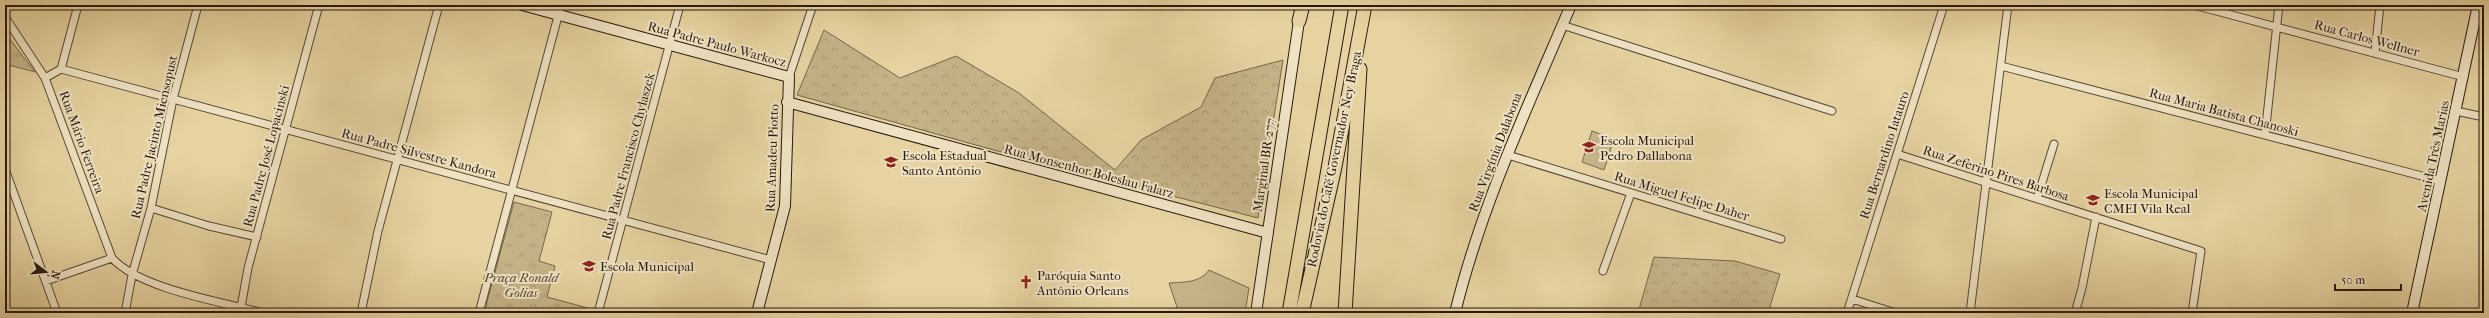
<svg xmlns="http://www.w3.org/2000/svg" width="2489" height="318" viewBox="0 0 2489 318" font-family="'IM FELL French Canon',serif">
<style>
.grass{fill:#c5b388;stroke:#76664c}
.forest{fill:url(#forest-crowns);stroke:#76664c}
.park{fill:url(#park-tufts);stroke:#76664c}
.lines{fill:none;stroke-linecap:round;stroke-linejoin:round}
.street-casing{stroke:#564834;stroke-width:9}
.secondary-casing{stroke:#26190f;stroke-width:12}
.highway-casing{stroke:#26190f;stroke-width:15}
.street{stroke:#efe2c2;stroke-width:7}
.secondary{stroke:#efe2c2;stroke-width:10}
.highway{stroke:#e6d3a1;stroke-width:13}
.labels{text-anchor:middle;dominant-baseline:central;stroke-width:4;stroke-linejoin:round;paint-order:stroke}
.street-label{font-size:13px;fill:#26190f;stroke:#efe2c2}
.poi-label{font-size:13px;fill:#26190f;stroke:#efe2c2;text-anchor:start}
.park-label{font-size:13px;font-style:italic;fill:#564733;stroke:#efe2c2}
</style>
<defs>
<pattern id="forest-crowns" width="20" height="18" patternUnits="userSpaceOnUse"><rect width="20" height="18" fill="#c5b388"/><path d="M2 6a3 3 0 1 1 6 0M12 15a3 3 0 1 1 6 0" fill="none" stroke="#a99974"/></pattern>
<pattern id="park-tufts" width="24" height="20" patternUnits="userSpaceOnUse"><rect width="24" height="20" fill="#c5b388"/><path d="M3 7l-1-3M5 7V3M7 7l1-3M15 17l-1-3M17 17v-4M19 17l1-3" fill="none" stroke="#a99974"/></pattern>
</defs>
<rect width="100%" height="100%" fill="#e6d3a1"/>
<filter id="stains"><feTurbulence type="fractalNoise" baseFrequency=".005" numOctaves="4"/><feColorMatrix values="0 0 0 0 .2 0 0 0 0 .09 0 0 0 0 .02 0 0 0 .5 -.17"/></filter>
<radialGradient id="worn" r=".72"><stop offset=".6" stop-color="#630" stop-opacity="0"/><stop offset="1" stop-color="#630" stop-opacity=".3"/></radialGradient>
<path class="grass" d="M1592 131 1614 139 1604 170 1582 162Z
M1209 270 1249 288 1245 313H1179L1169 283C1184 282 1200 283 1209 270Z"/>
<path class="forest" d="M824 30 900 78 956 56 1019 93 1115 170 1141 140 1201 107 1215 78 1283 60 1258 218 990 149 797 95Z
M1654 257 1735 261 1780 274 1768 313H1638Z"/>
<path class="park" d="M5 33 35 72 5 64Z
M514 202 552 212 539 261 555 266 547 297 588 308 586 313H484Z"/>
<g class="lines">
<g class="street-casing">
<path id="street" d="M2194 5 2464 77
M5 17 45 78 112 258C140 289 222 302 264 313
M1562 25 1832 111
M2375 53 2380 5
M2001 66 2441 181
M61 69 771 260
M789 77 813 5
M45 78 61 69 78 5
M2456 111 2484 117
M2265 135 2279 5
M1897 154 2201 251 2192 313
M1508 155 1781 239
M5 169 56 310
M2037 199 2054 144
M151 208 209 226 257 237
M1603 271 1631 193
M46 281 112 258
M1852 299 1896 313
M125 313 132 275 151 208 173 99 198 5
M240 313 248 268 319 5
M361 313 378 231 439 5
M479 313 561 5
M598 313 680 5
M1847 313 1944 5
M1970 313 2008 5
M2075 313 2082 288 2096 217"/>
</g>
<g class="secondary-casing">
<path id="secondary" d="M522 5 789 77 785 206 757 313
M787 102 1268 233
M1256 313 1299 21
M1455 313C1481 206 1528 106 1571 5
M2412 313 2478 5"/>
</g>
<g class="highway-casing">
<path id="highway" d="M1299 21 1303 5
M1289 313 1342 5
M1302 313 1335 167 1365 5
M1345 313 1360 69"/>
</g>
<use href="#street" class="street"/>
<use href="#secondary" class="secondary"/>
<use href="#highway" class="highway"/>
</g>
<defs>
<g id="school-bare" transform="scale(1.08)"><path d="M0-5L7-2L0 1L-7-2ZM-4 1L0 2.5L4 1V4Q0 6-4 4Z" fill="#8f2418" stroke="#efe2c2" stroke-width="2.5" paint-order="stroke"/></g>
<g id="church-bare" transform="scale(1.08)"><path d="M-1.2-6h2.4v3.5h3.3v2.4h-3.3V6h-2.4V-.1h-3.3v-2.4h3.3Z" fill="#8f2418" stroke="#efe2c2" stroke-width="2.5" paint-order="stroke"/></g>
</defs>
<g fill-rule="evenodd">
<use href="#school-bare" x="1589" y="147"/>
<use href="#school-bare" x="891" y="162"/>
<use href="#school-bare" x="2093" y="200"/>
<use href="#school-bare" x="589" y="266"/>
<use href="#church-bare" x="1026" y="282"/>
</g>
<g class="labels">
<g class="street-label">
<text transform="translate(2367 38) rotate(15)">Rua Carlos Wellner</text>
<text transform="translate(717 44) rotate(15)">Rua Padre Paulo Warkocz</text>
<text transform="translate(2224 112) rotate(15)">Rua Maria Batista Chanoski</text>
<text transform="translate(154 137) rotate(-77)">Rua Padre Jacinto Miensopust</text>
<text transform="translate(82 142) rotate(70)">Rua Mário Ferreira</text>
<text transform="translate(1495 152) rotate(-69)">Rua Virgínia Dalabona</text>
<text transform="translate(419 153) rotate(15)">Rua Padre Silvestre Kandora</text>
<text transform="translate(1884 155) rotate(-72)">Rua Bernardino Iatauro</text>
<text transform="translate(266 156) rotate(-75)">Rua Padre José Lopacinski</text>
<text transform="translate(628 156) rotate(-75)">Rua Padre Francisco Chylaszek</text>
<text transform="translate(2433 156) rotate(-78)">Avenida Três Marias</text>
<text transform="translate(772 158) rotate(-88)">Rua Amadeu Piotto</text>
<text transform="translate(1334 159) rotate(-78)">Rodovia do Café Governador Ney Braga</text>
<text transform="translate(1264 165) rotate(-82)">Marginal BR-277</text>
<text transform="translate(1089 171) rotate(15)">Rua Monsenhor Boleslau Falarz</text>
<text transform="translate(1996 173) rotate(18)">Rua Zeferino Pires Barbosa</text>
<text transform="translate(1682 196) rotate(17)">Rua Miguel Felipe Daher</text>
</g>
<g class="poi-label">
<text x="1600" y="140">Escola Municipal<tspan x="1600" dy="15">Pedro Dallabona</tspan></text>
<text x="902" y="155">Escola Estadual<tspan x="902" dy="15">Santo Antônio</tspan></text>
<text x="2104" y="193">Escola Municipal<tspan x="2104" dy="15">CMEI Vila Real</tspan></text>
<text x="600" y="266">Escola Municipal</text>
<text x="1037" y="275">Paróquia Santo<tspan x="1037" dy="15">Antônio Orleans</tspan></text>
</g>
<g class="park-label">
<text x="521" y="277">Praça Ronald<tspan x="521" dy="15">Golias</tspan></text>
</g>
</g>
<rect width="2489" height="318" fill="none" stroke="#e6d3a1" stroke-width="20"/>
<rect x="6" y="6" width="2477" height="306" fill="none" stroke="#26190f" stroke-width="2"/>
<rect x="10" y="10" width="2469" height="298" fill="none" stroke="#26190f"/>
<g transform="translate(46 272) rotate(106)" stroke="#efe2c2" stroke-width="3" paint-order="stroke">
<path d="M0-3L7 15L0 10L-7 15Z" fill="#26190f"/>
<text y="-6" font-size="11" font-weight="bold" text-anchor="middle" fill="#26190f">N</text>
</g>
<path d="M2335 284v6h66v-6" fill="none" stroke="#26190f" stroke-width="2"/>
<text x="2341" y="284" font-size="12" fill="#26190f" stroke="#efe2c2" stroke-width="3" paint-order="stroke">50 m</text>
<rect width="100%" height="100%" filter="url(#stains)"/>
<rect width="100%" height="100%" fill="url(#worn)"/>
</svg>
